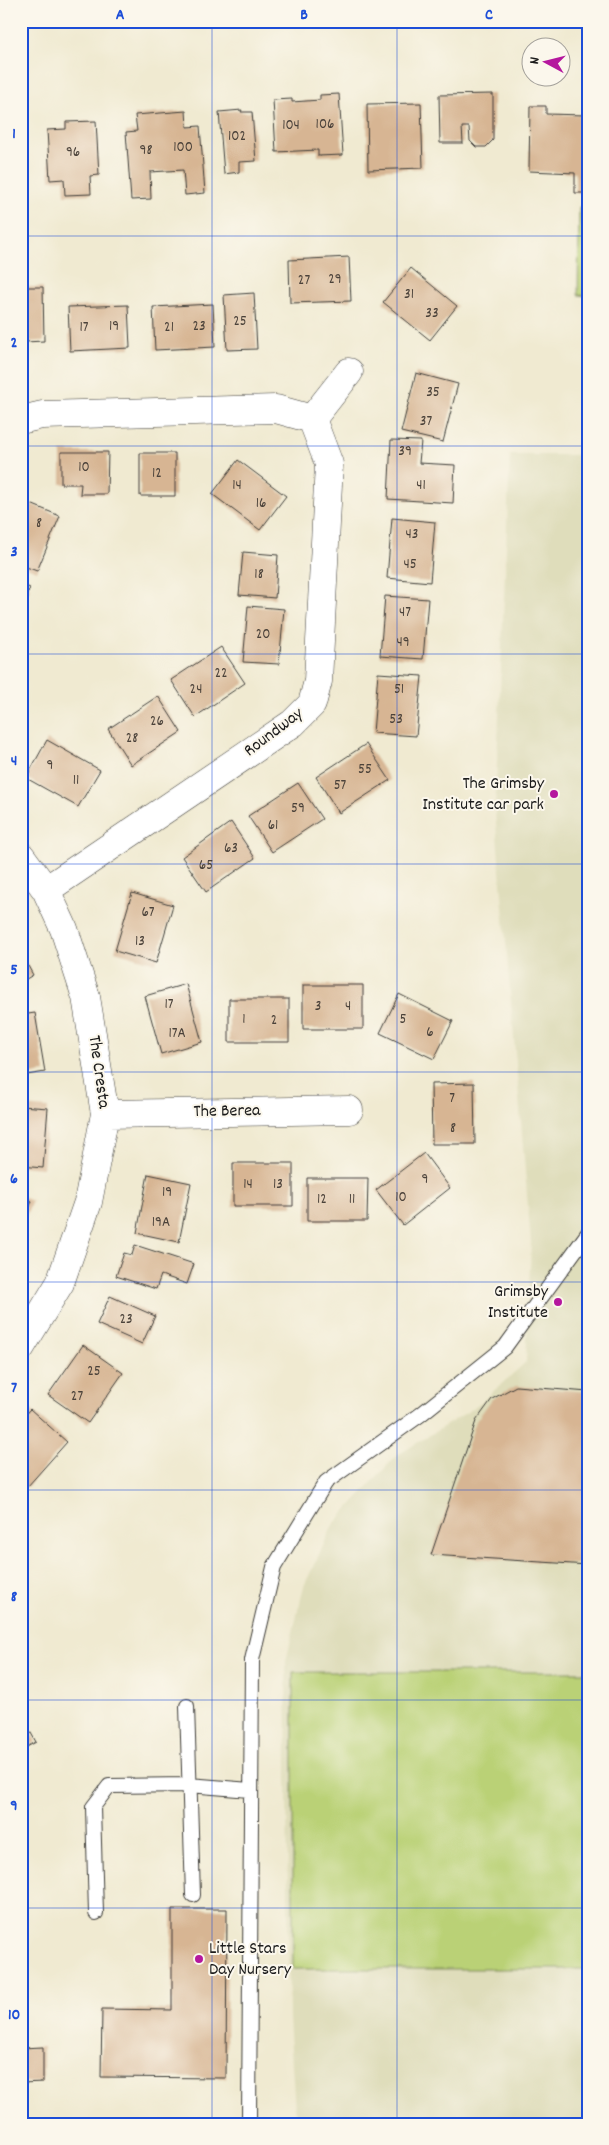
<svg xmlns="http://www.w3.org/2000/svg" width="609" height="2145" viewBox="0 0 609 2145" font-family="Dekko,sans-serif">
<style>
.built{fill:#dfddbb}
.green{fill:#bad176;stroke:#6b7649}
.building{fill:#d7b593}
.lines{fill:none;stroke-linecap:round;stroke-linejoin:round}
.service-casing{stroke:#3c3b37;stroke-width:16}
.minor-casing{stroke:#3c3b37;stroke-width:29}
.service{stroke:#fff;stroke-width:14}
.minor{stroke:#fff;stroke-width:28}
.grid{fill:none;stroke:#1d4ed8;stroke-width:1;stroke-opacity:0.55}
.poi-dot{fill:#b5179e;stroke:#fbf7ec;stroke-width:2}
.labels{text-anchor:middle;dominant-baseline:central;stroke-width:4;stroke-linejoin:round;paint-order:stroke}
.number-label{font-size:15px;fill:#4b423a}
.street-label{font-size:18px;fill:#1c1c1c;stroke:#fbf7ec}
.poi-label{font-size:18px;fill:#1c1c1c;stroke:#fbf7ec;text-anchor:end}
.neatline{fill:none;stroke:#1d4ed8;stroke-width:2}
.grid-label{font-size:16px;text-anchor:middle;font-weight:bold;fill:#1d4ed8}
</style>
<rect width="100%" height="100%" fill="#fbf7ec"/>
<filter id="ink" filterUnits="userSpaceOnUse"><feTurbulence type="fractalNoise" baseFrequency=".02" numOctaves="2"/><feDisplacementMap in="SourceGraphic" scale="10" xChannelSelector="R" yChannelSelector="G"/><feConvolveMatrix kernelMatrix="1 2 1 2 8 2 1 2 1" color-interpolation-filters="sRGB"/></filter>
<filter id="wash" filterUnits="userSpaceOnUse"><feTurbulence type="fractalNoise" baseFrequency=".0096" numOctaves="4" result="noise"/><feDisplacementMap in="SourceGraphic" scale="20" xChannelSelector="R" yChannelSelector="G"/><feGaussianBlur stdDeviation="1.12" result="paint"/><feColorMatrix in="noise" values="0 0 0 0 0 0 0 0 0 0 0 0 0 0 0 0 0 1.4 0 .05"/><feComposite in="paint" operator="in"/></filter>
<g filter="url(#wash)">
<rect width="100%" height="100%" fill="#f0ead1"/>
<path class="built" d="M510 455H588V2124H296L289 2019 286 1661 304 1586 333 1525 396 1456 477 1406 526 1362 531 1242 495 811Z"/>
<path class="green" d="M579 207H588V296L578 295Z
M293 1672H588V1969H293Z"/>
<g id="blocks">
<path class="building" d="M339 94 343 155 318 156V150L276 152 273 100 292 99V102L320 100V95Z
M493 94V140L486 147H476L470 141 469 127H462L463 143H440L439 95Z
M585 94H588V193H575V173L529 171 530 106H546V114L585 115Z
M421 103 423 168 368 170 367 104Z
M242 110 241 112H252L256 161 239 162V172L224 174 219 112Z
M186 111 187 127 200 126 205 193 185 195 183 170 150 172 151 199 131 200 126 132 137 131 135 115Z
M96 121 99 175 90 176 91 194 65 195 64 179 50 180 47 130 66 129V122Z
M21 132H23L25 171H21Z
M349 257 351 301 290 303 289 260Z
M411 268 457 306 430 340 383 302Z
M21 287H43L44 341 25 342 24 320 21 321Z
M254 293 257 349 227 350 224 295Z
M213 304 215 347 155 350 153 307Z
M128 305 130 348 70 351 68 307Z
M416 373 458 384 443 442 401 432Z
M391 440 421 441 419 463 455 465 453 503 388 499Z
M61 452H108L107 494H80L81 484H61Z
M140 453H175V496H140Z
M238 460 286 496 260 530 212 494Z
M21 500 60 516 37 571 21 565Z
M392 518 435 522 430 582 387 578Z
M243 552 278 555 275 598 239 595Z
M21 584 30 588 21 608Z
M385 596 428 599 423 659 380 656Z
M248 606 284 609 279 664 243 662Z
M221 647 245 683 195 717 171 680Z
M378 673 422 676 416 736 373 733Z
M158 696 181 732 131 765 108 729Z
M47 740 100 770 78 807 26 778Z
M366 744 390 780 339 813 316 777Z
M298 783 322 819 272 852 248 816Z
M231 822 255 858 206 892 182 857Z
M132 893 173 905 156 963 115 951Z
M21 953 33 975 21 982Z
M186 984 202 1042 161 1054 145 996Z
M303 985H363V1029H303Z
M399 994 453 1021 434 1059 380 1033Z
M229 999H289V1042H229Z
M35 1013 45 1072 21 1076V1015Z
M474 1083 475 1144H432L431 1084Z
M21 1106 48 1108 43 1168 21 1166Z
M424 1153 450 1188 403 1225 376 1190Z
M233 1163H293V1206H233Z
M148 1174 191 1183 179 1242 137 1233Z
M307 1178H368L367 1221H307Z
M21 1197 32 1201 21 1228Z
M135 1245 194 1264 187 1284 161 1275 156 1289 116 1276 124 1253 132 1255Z
M110 1296 155 1316 142 1344 97 1324Z
M586 1332H588V1359L584 1358Z
M83 1345 123 1373 88 1423 48 1395Z
M516 1386 588 1392V1565L431 1555 476 1421 492 1399Z
M30 1409 67 1442 27 1487 21 1482V1419Z
M21 1715 36 1742 21 1750Z
M172 1909H227L226 2078 101 2077 102 2009 172 2010Z
M43 2047V2082L21 2083V2048Z"/>
</g>
</g>
<g filter="url(#ink)">
<use href="#blocks" fill-opacity="0" stroke="#3c3b37" stroke-width="1"/>
<g class="lines">
<g class="service-casing">
<path id="service" d="M187 1706 193 1895
M96 1913 93 1807 109 1786 189 1785 250 1790
M249 2124 252 1660 274 1567 326 1482 420 1415 505 1347 588 1233"/>
</g>
<g class="minor-casing">
<path id="minor" d="M312 419 349 372
M21 420 42 415 276 409 312 419 329 464 318 681 312 704 293 723 46 890
M21 856 46 890 64 929 86 997 105 1114 88 1202 60 1283 21 1347
M105 1114 349 1110"/>
</g>
<use href="#service" class="service"/>
<use href="#minor" class="minor"/>
</g>
</g>
<path class="grid" d="M212 21V2124M397 21V2124M21 236H588M21 446H588M21 654H588M21 864H588M21 1072H588M21 1282H588M21 1490H588M21 1700H588M21 1908H588"/>
<g class="poi-dot">
<circle cx="554" cy="794" r="5"/>
<circle cx="558" cy="1302" r="5"/>
<circle cx="199" cy="1959" r="5"/>
</g>
<g class="labels">
<g class="number-label">
<text x="325" y="125">106</text>
<text x="291" y="126">104</text>
<text x="237" y="137">102</text>
<text x="183" y="148">100</text>
<text x="146" y="151">98</text>
<text x="73" y="153">96</text>
<text x="335" y="280">29</text>
<text x="304" y="281">27</text>
<text x="409" y="295">31</text>
<text x="432" y="314">33</text>
<text x="240" y="322">25</text>
<text x="114" y="327">19</text>
<text x="199" y="327">23</text>
<text x="84" y="328">17</text>
<text x="169" y="328">21</text>
<text x="433" y="393">35</text>
<text x="426" y="422">37</text>
<text x="405" y="452">39</text>
<text x="84" y="468">10</text>
<text x="157" y="474">12</text>
<text x="237" y="486">14</text>
<text x="421" y="486">41</text>
<text x="261" y="504">16</text>
<text x="39" y="524">8</text>
<text x="412" y="535">43</text>
<text x="410" y="565">45</text>
<text x="259" y="575">18</text>
<text x="405" y="613">47</text>
<text x="263" y="635">20</text>
<text x="403" y="643">49</text>
<text x="221" y="674">22</text>
<text x="196" y="690">24</text>
<text x="399" y="690">51</text>
<text x="396" y="720">53</text>
<text x="157" y="722">26</text>
<text x="132" y="739">28</text>
<text x="50" y="766">9</text>
<text x="365" y="770">55</text>
<text x="76" y="781">11</text>
<text x="340" y="786">57</text>
<text x="298" y="809">59</text>
<text x="273" y="826">61</text>
<text x="231" y="849">63</text>
<text x="206" y="866">65</text>
<text x="148" y="913">67</text>
<text x="140" y="942">13</text>
<text x="169" y="1005">17</text>
<text x="318" y="1007">3</text>
<text x="348" y="1007">4</text>
<text x="244" y="1020">1</text>
<text x="403" y="1020">5</text>
<text x="274" y="1021">2</text>
<text x="430" y="1033">6</text>
<text x="177" y="1034">17A</text>
<text x="452" y="1099">7</text>
<text x="453" y="1129">8</text>
<text x="425" y="1180">9</text>
<text x="248" y="1185">14</text>
<text x="278" y="1185">13</text>
<text x="167" y="1193">19</text>
<text x="401" y="1198">10</text>
<text x="322" y="1200">12</text>
<text x="352" y="1200">11</text>
<text x="161" y="1223">19A</text>
<text x="126" y="1320">23</text>
<text x="94" y="1372">25</text>
<text x="77" y="1397">27</text>
</g>
<g class="street-label">
<text transform="translate(274 733) rotate(-37)">Roundway</text>
<text transform="translate(98 1072) rotate(82)">The Cresta</text>
<text transform="translate(227 1112) rotate(-1)">The Berea</text>
</g>
<g class="poi-label">
<text x="544" y="784">The Grimsby<tspan x="544" dy="21">Institute car park</tspan></text>
<text x="548" y="1292">Grimsby<tspan x="548" dy="21">Institute</tspan></text>
<text x="209" y="1949" text-anchor="start">Little Stars<tspan x="209" dy="21">Day Nursery</tspan></text>
</g>
</g>
<rect width="609" height="2145" fill="none" stroke="#fbf7ec" stroke-width="55"/>
<g transform="translate(546 62) rotate(277)"><circle r="24" fill="#fbf7ec" stroke="#a29f99"/>
<path d="M0-4L9 19L0 12L-9 19Z" fill="#b5179e"/>
<text y="-8" font-size="14" font-weight="bold" text-anchor="middle" fill="#1c1c1c">N</text>
</g>
<rect x="28" y="28" width="554" height="2090" class="neatline"/>
<g class="grid-label">
<text x="120" y="19">A</text>
<text x="304" y="19">B</text>
<text x="489" y="19">C</text>
<text x="14" y="138">1</text>
<text x="14" y="347">2</text>
<text x="14" y="556">3</text>
<text x="14" y="765">4</text>
<text x="14" y="974">5</text>
<text x="14" y="1183">6</text>
<text x="14" y="1392">7</text>
<text x="14" y="1601">8</text>
<text x="14" y="1810">9</text>
<text x="14" y="2019">10</text>
</g>
</svg>
